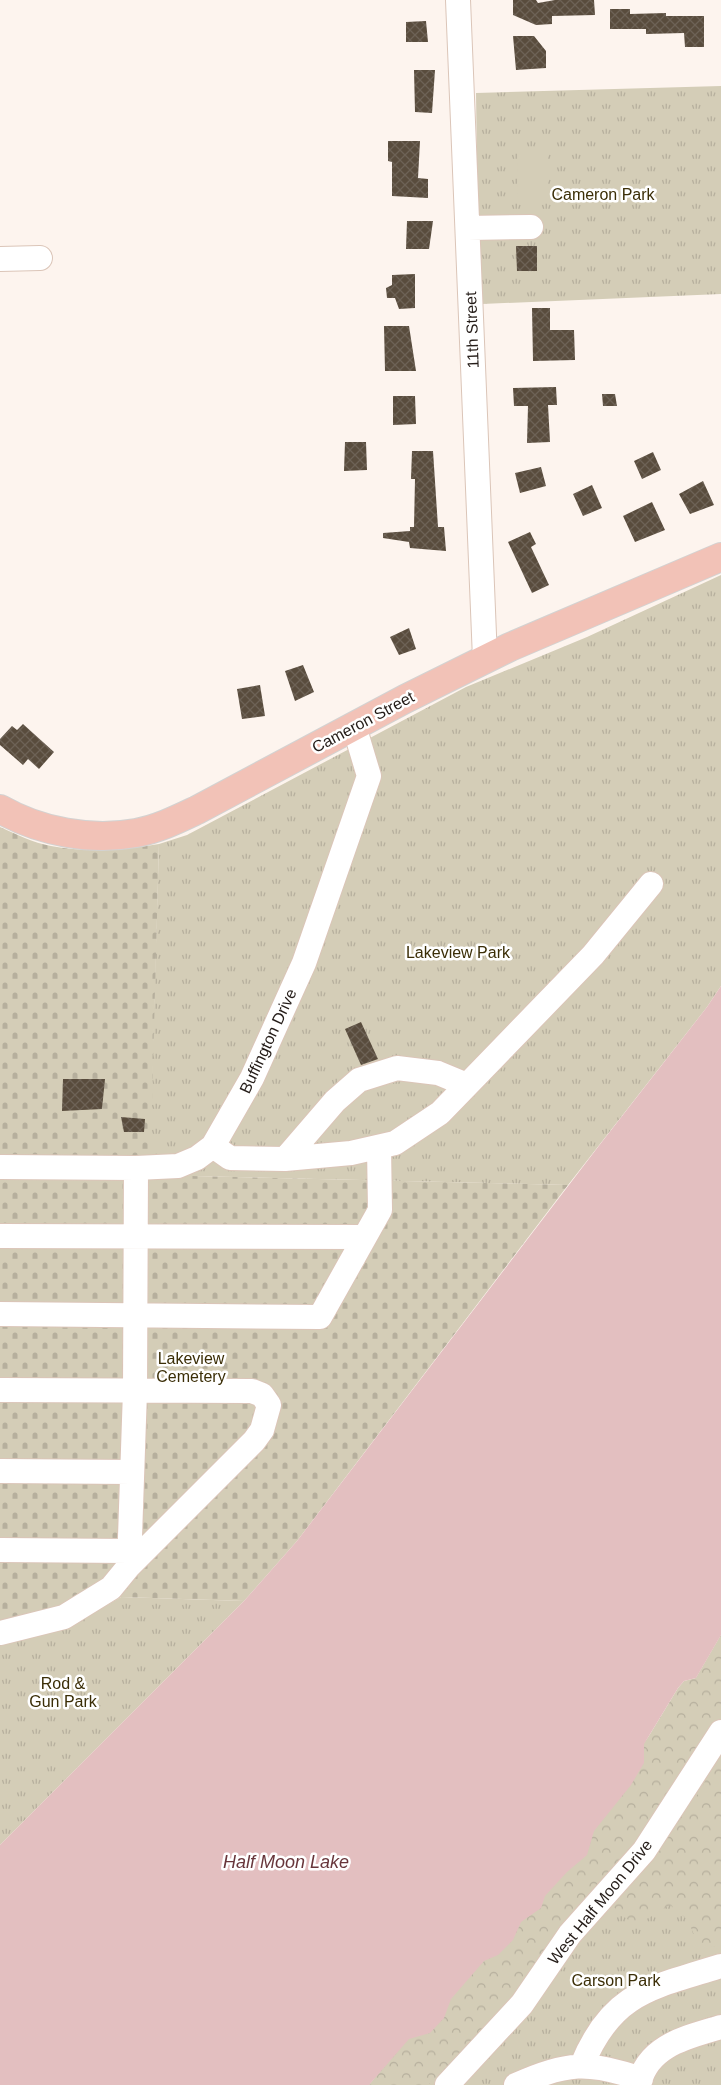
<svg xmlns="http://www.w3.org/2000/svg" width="721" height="2085" viewBox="0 0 721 2085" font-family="Helvetica,sans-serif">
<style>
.grass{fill:url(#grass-tufts)}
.forest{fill:url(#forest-crowns)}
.cemetery{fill:url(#cemetery-stones)}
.garden{fill:#d4cdb7}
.water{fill:#e3bfc0}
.building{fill:url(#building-cross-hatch)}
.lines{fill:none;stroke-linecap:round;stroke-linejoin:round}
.minor-casing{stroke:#dbc5b8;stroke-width:26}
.major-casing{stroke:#d3d2d1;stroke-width:30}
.minor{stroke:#fff;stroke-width:24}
.major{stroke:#f2c2b7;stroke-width:28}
.labels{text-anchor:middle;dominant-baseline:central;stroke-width:5;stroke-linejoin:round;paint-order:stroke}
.park-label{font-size:16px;fill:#3b2e07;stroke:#fff}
.street-label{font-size:16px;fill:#241c18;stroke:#fff}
.water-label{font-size:18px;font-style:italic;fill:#68363b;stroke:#fff}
</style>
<defs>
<pattern id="grass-tufts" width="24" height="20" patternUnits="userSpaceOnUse" patternTransform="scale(1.25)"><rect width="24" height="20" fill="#d4cdb7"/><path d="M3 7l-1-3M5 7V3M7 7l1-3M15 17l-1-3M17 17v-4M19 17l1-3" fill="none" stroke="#b6af9d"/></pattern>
<pattern id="forest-crowns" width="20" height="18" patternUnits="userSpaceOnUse" patternTransform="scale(1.25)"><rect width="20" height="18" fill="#d4cdb7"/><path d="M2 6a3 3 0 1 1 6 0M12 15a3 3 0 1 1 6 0" fill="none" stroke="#b6af9d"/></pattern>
<pattern id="cemetery-stones" width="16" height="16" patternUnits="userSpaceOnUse" patternTransform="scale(1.25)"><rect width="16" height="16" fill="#d4cdb7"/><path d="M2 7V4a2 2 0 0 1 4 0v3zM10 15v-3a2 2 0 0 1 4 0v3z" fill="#b6af9d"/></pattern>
<pattern id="building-cross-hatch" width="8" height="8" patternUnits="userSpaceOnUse" patternTransform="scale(1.25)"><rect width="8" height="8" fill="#594c3d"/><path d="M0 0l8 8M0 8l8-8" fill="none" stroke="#6d6256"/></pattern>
</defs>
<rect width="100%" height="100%" fill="#fdf4ee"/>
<path class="grass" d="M721 86V294L482 304 478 241 476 93Z
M721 575V986L707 1007 568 1185 149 1175 159 844 187 835 466 687 587 637Z
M121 1597 244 1601 0 1845V1644L74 1624Z
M721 1635V2085H369L696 1678Z"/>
<path class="forest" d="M721 1635V1722L647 1835 513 1993 491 2011 478 2036 428 2085H369L409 2039 430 2033 444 2018 451 1999 484 1961 498 1955 513 1940 521 1922 541 1908 545 1897 567 1872 587 1855 594 1830 631 1785 643 1763 644 1744 678 1688 684 1681 696 1678Z
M716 1759 721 1761V1946L700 1948 687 1919 670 1905 635 1926 607 1901 662 1846 700 1791Z"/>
<path class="cemetery" d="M0 827C16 834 33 843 51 846 86 853 123 850 159 844L150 1175 568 1185 297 1541 244 1601 121 1597 74 1624 0 1644Z"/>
<path class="garden" d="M547 153V201H518L517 153Z"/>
<path class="water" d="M721 986V1635L696 1678 684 1681 678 1688 644 1744V1763L631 1785 594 1831 587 1855 567 1872 545 1896 541 1908 521 1922 513 1940 498 1955 484 1961 451 1999 444 2018 430 2033 409 2039 369 2085H0V1845L244 1601 297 1541 598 1147 707 1007Z"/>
<path class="building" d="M513 0H536L538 3 555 0H594L595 15 552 16V24L536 25 513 15Z
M610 9H630V14L666 13V16H704V47H685L684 33 646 34V29H610Z
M426 21 428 42H406V22Z
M513 36H534L546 51V68L516 70Z
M414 70H435L432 113 415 112Z
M388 141H420L418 178 428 179V198L392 196V162L388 161Z
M407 221H433L429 249H406Z
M516 246H537V271H517Z
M415 274V308L399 309 395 298H387L386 288 392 285V275Z
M532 308H550V330H574L575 360 533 361Z
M384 326H409L416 371H385Z
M556 387 557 405H548L550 442 527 443 528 406H514L513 388Z
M602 394H615L617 406H603Z
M393 396H415L416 424 393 425Z
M345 442H366L367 470 344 471Z
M412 451H433L438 527H444L446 551 410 548 409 542 383 538V533L410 531V527H414L415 479H411Z
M653 452 661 470 642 479 634 461Z
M541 467 546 486 520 493 515 473Z
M703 481 714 505 690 514 679 494Z
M592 485 602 508 583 516 573 494Z
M652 502 665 530 635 542 623 516Z
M530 532 536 544 531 547 549 585 532 593 508 542Z
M409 628 416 649 399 655 390 637Z
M303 665 314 692 295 701 285 671Z
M260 685 265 716 242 719 237 689Z
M23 724 54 752 39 769 28 759 23 765 0 745V739L12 726 17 730Z
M361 1022 378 1059 361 1065 345 1029Z
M63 1079H105L102 1109 62 1111Z
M121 1117 145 1119 144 1132H124Z"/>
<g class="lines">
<g class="minor-casing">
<path id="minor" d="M458 0 485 659
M468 228 531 227
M0 259 40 258
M213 1146 230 1158 285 1159 351 1153 395 1143 440 1113 593 955 651 884
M285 1159 335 1101 359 1080 397 1068 438 1073 467 1085
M0 1167 136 1168 178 1166 197 1158 213 1146 252 1078 304 963 369 776 354 726
M0 1236 364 1237
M0 1314 320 1317 380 1210 379 1147
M0 1390 252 1391 262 1395 269 1405 262 1430 254 1441 129 1566 111 1588 64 1617 0 1633
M0 1471 132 1472
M0 1550 129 1551
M129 1566 135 1391 136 1168
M582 2065C612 1992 651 1988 721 1966
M447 2085 522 2004 570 1934 644 1851 721 1732
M516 2085C566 2062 589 2061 641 2079
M639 2085C647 2045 688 2037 721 2027"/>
</g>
<g class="major-casing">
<path id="major" d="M0 809C40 832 91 841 136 833 158 829 178 819 197 810L405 699 510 647 721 557"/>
</g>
<use href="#minor" class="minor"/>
<use href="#major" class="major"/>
</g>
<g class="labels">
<g class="park-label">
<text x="603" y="194">Cameron Park</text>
<text x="458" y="952">Lakeview Park</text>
<text x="191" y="1358">Lakeview<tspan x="191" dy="18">Cemetery</tspan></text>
<text x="63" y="1683">Rod &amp;<tspan x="63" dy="18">Gun Park</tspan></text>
<text x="616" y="1980">Carson Park</text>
</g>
<g class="street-label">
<text transform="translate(472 330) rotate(-92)">11th Street</text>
<text transform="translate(363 722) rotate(-28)">Cameron Street</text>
<text transform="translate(268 1041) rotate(-65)">Buffington Drive</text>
<text transform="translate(600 1902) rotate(-51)">West Half Moon Drive</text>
</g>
<g class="water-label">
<text x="286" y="1862">Half Moon Lake</text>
</g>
</g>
</svg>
